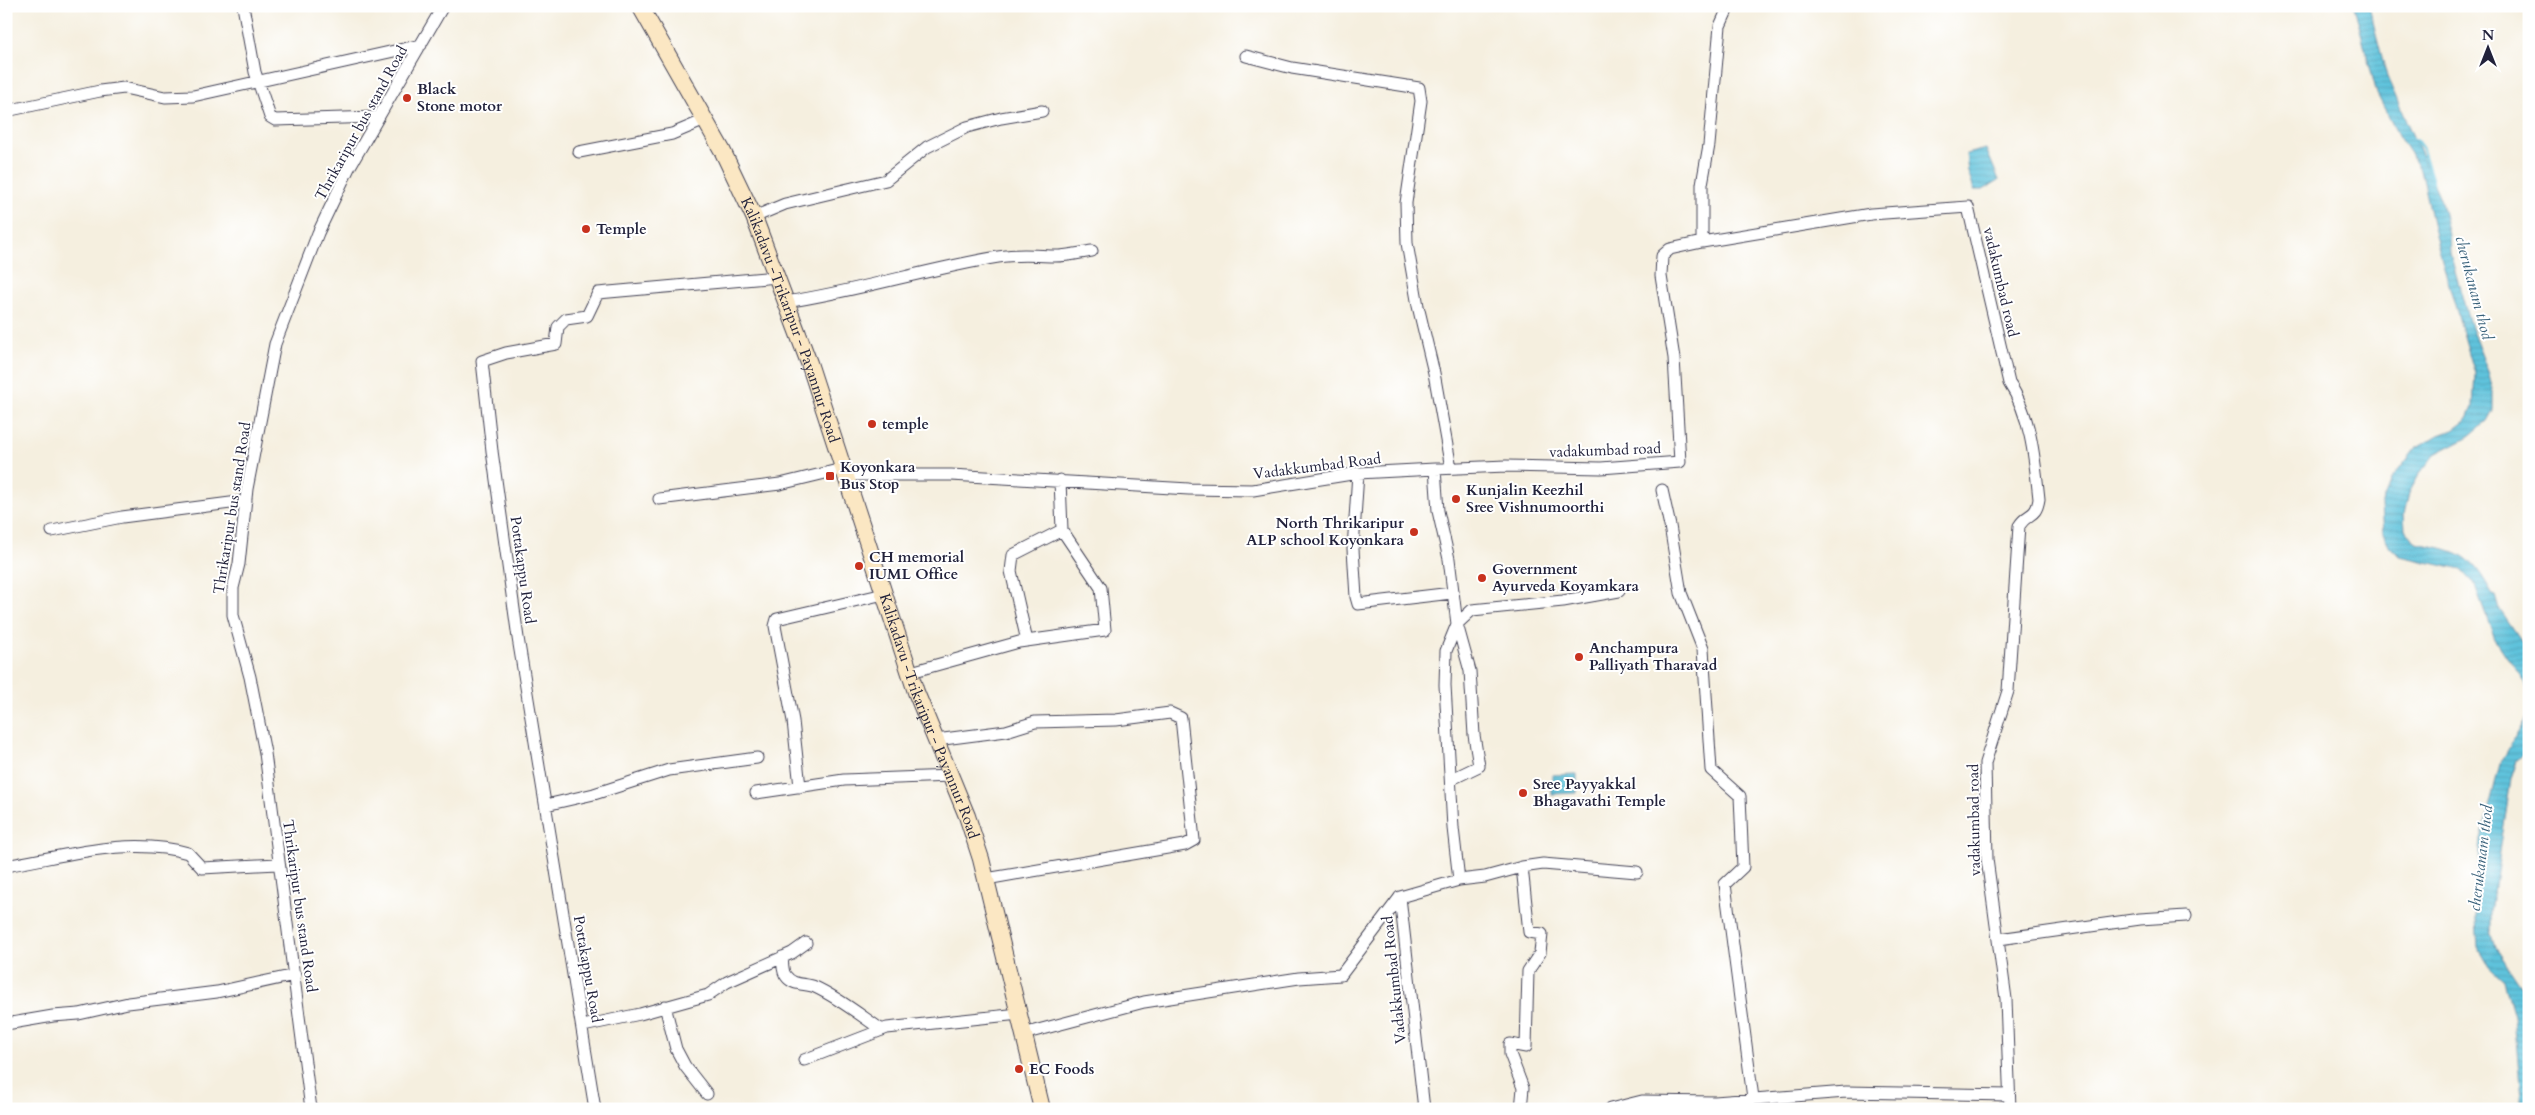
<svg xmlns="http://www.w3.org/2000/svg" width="2535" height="1115" viewBox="0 0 2535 1115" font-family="Cardo,serif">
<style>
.water{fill:url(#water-rules);stroke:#40728c}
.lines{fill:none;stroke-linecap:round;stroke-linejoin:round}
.stream{stroke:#5fc3dc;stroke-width:3}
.street-casing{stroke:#424154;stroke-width:13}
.secondary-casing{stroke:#424154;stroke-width:18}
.street{stroke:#fff;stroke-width:11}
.secondary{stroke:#fbe7c3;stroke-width:16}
.poi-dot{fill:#c8321e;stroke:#fff;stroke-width:2}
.labels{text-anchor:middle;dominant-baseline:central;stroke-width:4;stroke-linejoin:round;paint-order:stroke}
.poi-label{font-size:15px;font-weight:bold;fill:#22223b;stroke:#fff;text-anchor:start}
.street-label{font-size:15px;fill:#22223b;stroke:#fff}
.water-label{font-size:16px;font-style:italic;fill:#3a627b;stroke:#fff}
</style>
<defs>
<pattern id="water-rules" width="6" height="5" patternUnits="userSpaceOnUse" patternTransform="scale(1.25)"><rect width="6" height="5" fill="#5fc3dc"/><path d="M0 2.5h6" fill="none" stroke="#52a7be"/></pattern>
</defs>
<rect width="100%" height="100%" fill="#fff"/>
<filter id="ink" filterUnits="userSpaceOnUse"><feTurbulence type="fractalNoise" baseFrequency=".02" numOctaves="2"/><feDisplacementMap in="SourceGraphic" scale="10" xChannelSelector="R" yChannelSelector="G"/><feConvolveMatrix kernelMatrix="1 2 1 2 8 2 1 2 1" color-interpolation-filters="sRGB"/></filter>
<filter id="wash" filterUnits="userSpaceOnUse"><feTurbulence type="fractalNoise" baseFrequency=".0096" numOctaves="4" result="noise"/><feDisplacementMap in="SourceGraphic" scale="20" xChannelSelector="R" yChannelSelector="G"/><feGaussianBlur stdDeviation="1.12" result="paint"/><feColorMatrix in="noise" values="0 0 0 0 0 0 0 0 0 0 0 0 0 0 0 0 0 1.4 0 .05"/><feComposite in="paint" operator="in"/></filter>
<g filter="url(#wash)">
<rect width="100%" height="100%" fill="#f5efdf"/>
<path class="water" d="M2354 6H2369L2387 77 2440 198 2449 235 2450 253 2471 328 2489 374 2493 392V410L2487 421 2469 436 2435 454 2420 473 2409 493 2404 515 2405 529 2415 543C2462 551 2470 553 2493 595L2496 596 2500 610 2529 653V695L2523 681 2495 639 2474 583 2462 570 2400 556 2390 547 2383 533 2381 505 2391 480 2416 448 2437 436 2453 430 2468 419 2473 407 2475 374 2435 236 2420 169 2399 137 2377 94Z
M1986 149 1999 180 1982 190H1974L1968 172 1966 154Z
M2529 713V750L2517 760 2511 778 2491 912V931L2496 948 2520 984 2528 1006 2529 1109H2522L2514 1016 2504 980 2489 966 2478 947 2475 906 2481 839 2500 764Z
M1577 774V793L1552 794V775Z"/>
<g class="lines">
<path class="stream" d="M2416 140 2422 148 2433 183"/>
</g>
</g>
<g filter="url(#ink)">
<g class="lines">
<g class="street-casing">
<path id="street" d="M243 6 255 72 270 117 275 120 378 117
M1246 56 1292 68 1419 88 1421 101 1406 203 1407 243 1418 306 1434 373 1451 468
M6 111 100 91 124 88 165 97 193 96 421 45
M579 152 672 134 705 120
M754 217 785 204 886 180 927 147 967 127 1001 118 1042 111
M1702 242V184L1709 145 1720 26 1729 6
M786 302C858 291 927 269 998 257 1016 254 1033 255 1051 256 1065 257 1079 253 1092 251
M1435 469 1506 466 1601 468 1680 462 1674 358 1661 276 1662 256 1670 249 1702 242 1871 214 1968 207 2009 383C2031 415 2035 461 2039 499 2036 519 2027 512 2019 526L2008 691 1985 763 1987 859 2006 999 2010 1109
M1358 473 1353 549 1356 597 1358 604 1452 593
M844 475H951L1189 489 1253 490 1358 473 1435 469 1438 511 1449 559 1457 624 1446 651 1445 685 1453 828 1459 880 1400 897 1424 1109
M1662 490 1670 526 1681 593 1703 649 1711 770 1740 796 1743 867 1725 884 1753 1098
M659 499 780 484 842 469
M52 531 122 517 246 501
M1027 641 1011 571 1013 555 1062 530 1060 480
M911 672 1019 642 1105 630 1101 588 1062 530
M936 740 1006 731 1035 722 1116 720 1170 713 1181 718 1194 840 1185 845 986 879
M1452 779 1479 766 1474 735 1470 671 1457 624 1472 610 1563 601 1619 591
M800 787 793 721 775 626 777 619 884 594
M756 793 844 780 951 776
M546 805 594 794 669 770 757 758
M6 866C65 856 130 836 188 853L202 868 278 864
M1459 880 1485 877 1522 867 1543 864 1637 872
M1999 939 2140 919 2186 916
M782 957C783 963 782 972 786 976 793 986 805 983 815 987 839 998 860 1015 882 1030
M665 1006 676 1049 685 1066 707 1094
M6 1024 53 1016 79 1014 128 1003 217 992 295 975
M583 1026 640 1014 708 995 727 982 792 953 806 943
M1023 1034 1144 1002 1299 978 1341 975 1400 897
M804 1060 887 1028 1019 1014
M311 1109 265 753 250 677 233 615V588L239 564 247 489 275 344 318 233 349 168 443 6
M595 1109 518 638 492 451 482 361 506 353 556 344 558 327 566 319 587 316 598 293 777 277
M1521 1109 1523 1088 1510 1054V1044L1526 1047 1528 971 1540 953 1542 934 1529 932 1522 867
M1610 1109 1642 1101 1715 1102 1846 1092 2009 1095"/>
</g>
<g class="secondary-casing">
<g id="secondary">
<path id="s1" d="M640 6 722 150 754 217 809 363 916 692 967 816 981 859 1042 1109"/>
</g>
</g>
<use href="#street" class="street"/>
<use href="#secondary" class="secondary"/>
</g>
</g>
<g class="poi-dot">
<circle cx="407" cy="98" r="5"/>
<circle cx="586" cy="229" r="5"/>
<circle cx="872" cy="424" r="5"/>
<rect x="825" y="471" width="10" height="10" rx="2.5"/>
<circle cx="1456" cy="499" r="5"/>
<circle cx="1414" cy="532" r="5"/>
<circle cx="859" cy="566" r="5"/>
<circle cx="1482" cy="578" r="5"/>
<circle cx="1579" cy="657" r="5"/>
<circle cx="1523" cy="793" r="5"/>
<circle cx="1019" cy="1069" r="5"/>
</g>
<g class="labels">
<g class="poi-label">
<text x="417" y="89">Black<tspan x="417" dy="17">Stone motor</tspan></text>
<text x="596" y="229">Temple</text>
<text x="882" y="424">temple</text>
<text x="840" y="467">Koyonkara<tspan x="840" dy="17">Bus Stop</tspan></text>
<text x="1466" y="490">Kunjalin Keezhil<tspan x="1466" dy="17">Sree Vishnumoorthi</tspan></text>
<text x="1404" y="523" text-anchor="end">North Thrikaripur<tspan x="1404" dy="17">ALP school Koyonkara</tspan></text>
<text x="869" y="557">CH memorial<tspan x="869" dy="17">IUML Office</tspan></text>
<text x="1492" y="569">Government<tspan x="1492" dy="17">Ayurveda Koyamkara</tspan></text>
<text x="1589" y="648">Anchampura<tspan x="1589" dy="17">Palliyath Tharavad</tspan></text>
<text x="1533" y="784">Sree Payyakkal<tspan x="1533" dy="17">Bhagavathi Temple</tspan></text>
<text x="1029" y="1069">EC Foods</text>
</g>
<g class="street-label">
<text transform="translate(361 123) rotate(-61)">Thrikaripur bus stand Road</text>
<text transform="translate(2001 282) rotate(77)">vadakumbad road</text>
<text stroke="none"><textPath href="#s1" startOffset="349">Kalikadavu -Trikaripur - Payannur Road</textPath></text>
<text transform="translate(1605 450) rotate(-2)">vadakumbad road</text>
<text transform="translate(1317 466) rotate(-7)">Vadakkumbad Road</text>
<text transform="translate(232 508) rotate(-81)">Thrikaripur bus stand Road</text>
<text transform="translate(523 570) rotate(82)">Pottakappu Road</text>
<text stroke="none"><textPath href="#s1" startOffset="769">Kalikadavu -Trikaripur - Payannur Road</textPath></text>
<text transform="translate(1974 820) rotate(-91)">vadakumbad road</text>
<text transform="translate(300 906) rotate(82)">Thrikaripur bus stand Road</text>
<text transform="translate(588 969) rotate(80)">Pottakappu Road</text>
<text transform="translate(1394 980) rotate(-96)">Vadakkumbad Road</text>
</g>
<g class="water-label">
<text transform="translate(2474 288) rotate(75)">cherukanam thod</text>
<text transform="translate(2481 858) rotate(-83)">cherukanam thod</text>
</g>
</g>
<rect width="2535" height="1115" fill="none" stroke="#fff" stroke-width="25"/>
<g transform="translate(2488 48)" stroke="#ffffff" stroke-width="4" paint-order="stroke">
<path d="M0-4L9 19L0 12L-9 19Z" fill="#22223b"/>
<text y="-8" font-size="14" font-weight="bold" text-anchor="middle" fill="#22223b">N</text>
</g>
</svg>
